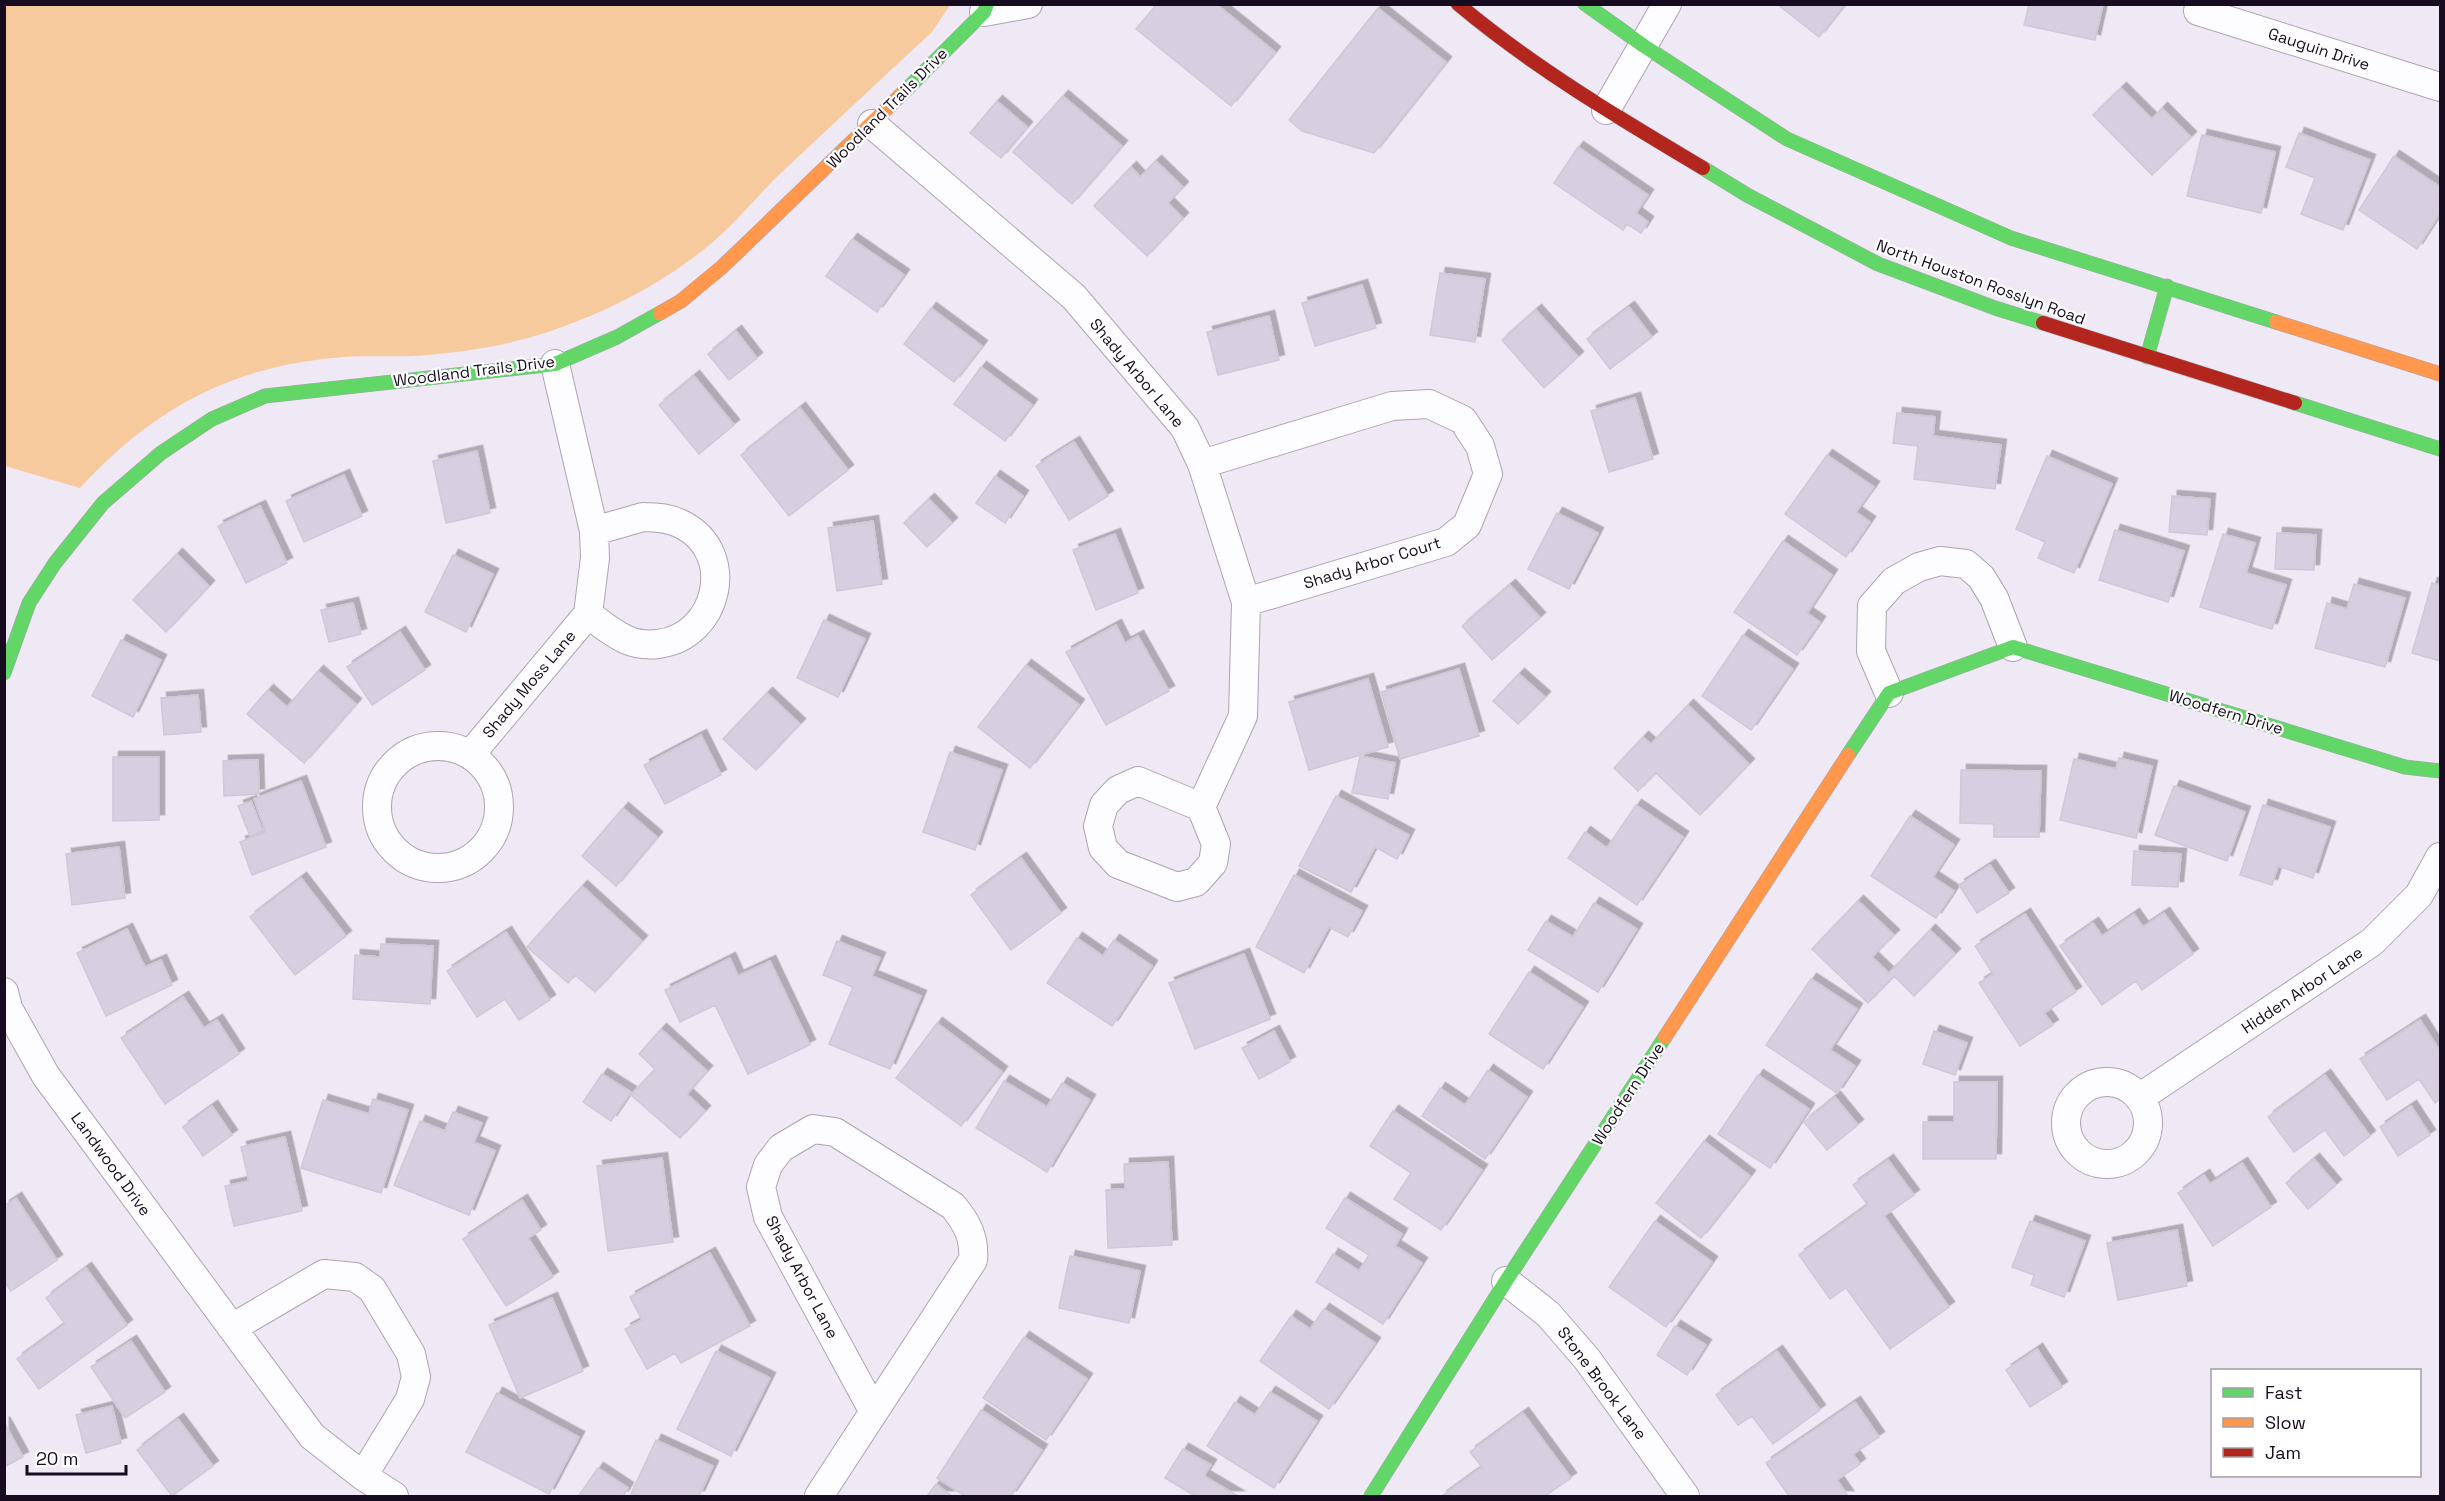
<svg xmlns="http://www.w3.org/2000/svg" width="2445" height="1501" viewBox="0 0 2445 1501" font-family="'Space Grotesk',sans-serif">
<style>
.green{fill:#f6ca9d}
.building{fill:#d7cedf;stroke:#d0c8d7;stroke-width:1.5;filter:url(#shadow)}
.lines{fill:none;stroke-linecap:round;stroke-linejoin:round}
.street-casing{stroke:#aca4b3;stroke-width:30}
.fast-casing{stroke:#aca4b3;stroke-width:15}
.slow-casing{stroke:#aca4b3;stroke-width:15}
.jam-casing{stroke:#aca4b3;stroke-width:15}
.street{stroke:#fdfcfe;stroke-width:28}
.fast{stroke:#63d668;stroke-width:14}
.slow{stroke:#ff974d;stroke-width:14}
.jam{stroke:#b3261e;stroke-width:14}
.labels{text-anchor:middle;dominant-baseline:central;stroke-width:4.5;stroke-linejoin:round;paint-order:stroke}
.street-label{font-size:16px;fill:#160b1f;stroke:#fff}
</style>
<defs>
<filter id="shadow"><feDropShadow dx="5.5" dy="-5.5" stdDeviation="0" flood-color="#0004"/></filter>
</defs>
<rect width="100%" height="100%" fill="#efe8f5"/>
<path class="green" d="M5 4H950V5L932 32C881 79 831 126 781 173 758 195 738 220 714 241 673 276 625 303 575 322 524 343 468 353 413 356 387 357 360 355 333 358 227 368 151 411 80 488L5 466Z"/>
<path class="building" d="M1157 4H1216L1275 52 1231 106 1136 29Z
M1777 4H1845L1819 37Z
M2029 4H2103L2095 40 2024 25Z
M1378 8 1446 62 1374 153 1302 131 1289 120Z
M2121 88 2152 119 2162 108 2191 137 2152 175 2093 115Z
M1063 96 1122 146 1072 204 1013 152Z
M997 101 1027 127 1001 158 970 133Z
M2299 133 2370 160 2343 230 2301 214 2315 178 2286 167Z
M2202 135 2275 152 2261 213 2187 196Z
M1578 147 1648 195 1636 213 1648 222 1641 233 1627 224 1623 230 1554 183Z
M2394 156 2440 187V213L2417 249 2359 210Z
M1156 161 1183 187 1168 203 1183 218 1147 256 1094 206 1131 167 1140 177Z
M852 239 904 275 877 312 826 276Z
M1440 273 1485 279 1475 342 1430 335Z
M1362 285 1376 328 1315 346 1302 303Z
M1629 307 1652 337 1610 369 1587 339Z
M931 308 982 346 954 382 904 344Z
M1536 310 1578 357 1544 388 1502 340Z
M1269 316 1279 360 1218 375 1207 332Z
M736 331 757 358 729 380 708 354Z
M981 367 1032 405 1005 441 954 404Z
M694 376 734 425 699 454 659 405Z
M1635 398 1653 459 1609 472 1591 411Z
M800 408 848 470 789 516 741 455Z
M1897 413 1935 417 1933 436 2001 445 1995 489 1914 479 1918 446 1893 443Z
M1074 442 1108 496 1069 520 1036 466Z
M477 451 490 513 446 523 433 461Z
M1827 455 1874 487 1856 512 1870 522 1846 557 1785 514Z
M2047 456 2112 484 2074 573 2038 558 2045 542 2016 529Z
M344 475 362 516 304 542 286 501Z
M995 476 1023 496 1005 523 976 503Z
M2172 496 2210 499 2207 535 2169 532Z
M929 499 952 523 927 547 904 523Z
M260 506 287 563 246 583 218 526Z
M1557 513 1598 533 1569 589 1528 569Z
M873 521 882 584 837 591 828 528Z
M2115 530 2184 551 2168 602 2099 580Z
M2277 533 2316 535 2314 570 2275 569Z
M1115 534 1138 593 1096 610 1073 550Z
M2223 534 2255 543 2246 573 2286 585 2272 629 2200 607Z
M1783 541 1832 575 1807 613 1820 622 1797 655 1734 612Z
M177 554 209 586 166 632 133 600Z
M453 555 493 574 466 632 425 612Z
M2432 583 2440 585V661L2412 653Z
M2354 584 2405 598 2385 667 2315 648 2327 603 2347 609Z
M1510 585 1540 618 1492 660 1462 626Z
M353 603 361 634 329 642 321 610Z
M824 620 865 639 838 697 797 678Z
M1116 625 1125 643 1138 636 1169 691 1106 725 1066 652Z
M400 632 425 670 372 705 347 667Z
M1743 635 1793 669 1751 730 1702 696Z
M121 640 161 660 133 717 92 696Z
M1026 665 1079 705 1030 768 978 727Z
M1459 669 1479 736 1400 759 1381 692Z
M318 671 356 704 304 763 247 714 268 690 287 707Z
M1519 674 1545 697 1518 724 1493 701Z
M1368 679 1388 747 1309 770 1289 702Z
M767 693 800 724 756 770 723 739Z
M198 695 201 732 164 735 161 698Z
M1688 705 1749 764 1700 815 1656 773 1638 791 1614 768 1643 737 1651 744Z
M701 735 721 775 665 804 644 765Z
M950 752 1002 770 975 850 923 832Z
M1360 756 1395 763 1388 799 1352 793Z
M113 757H159V820L113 821Z
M2119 758 2152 766 2136 838 2060 820 2074 759 2116 769Z
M258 760 259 794 224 796 223 761Z
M1961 770 2041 771 2039 837H1994V824L1960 823Z
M301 781 326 847 252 875 240 842 266 832 254 799Z
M2174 786 2245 812 2227 861 2155 835Z
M1336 796 1409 835 1397 859 1375 847 1351 892 1299 866Z
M251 801 263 831 250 836 238 806Z
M1636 805 1683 837 1637 905 1568 858 1585 832 1607 848Z
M2263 805 2330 827 2313 878 2278 866 2272 885 2240 875Z
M623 808 657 837 616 886 582 856Z
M1910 816 1954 845 1933 877 1954 891 1936 918 1871 876Z
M119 847 125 898 72 905 66 854Z
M2134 851 2181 854 2178 887 2132 885Z
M1021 858 1061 913 1011 950 971 895Z
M1990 865 2009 893 1977 913 1959 885Z
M1294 875 1362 911 1348 937 1329 927 1304 973 1256 947Z
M301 878 346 936 295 975 250 917Z
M582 886 642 941 595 992 575 975 568 983 527 947Z
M1858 901 1894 935 1872 957 1889 973 1930 930 1955 954 1914 996 1894 976 1868 1003 1812 949Z
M1594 903 1637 929 1598 992 1528 950 1546 921 1573 937Z
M2164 913 2193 954 2142 990 2136 981 2102 1005 2060 946 2093 923 2102 936 2134 914 2143 927Z
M2025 914 2076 992 2044 1013 2053 1025 2020 1046 1979 983 1993 974 1975 946Z
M127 929 145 967 161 960 172 985 106 1016 77 953Z
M506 932 550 1000 519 1020 505 999 477 1017 447 971Z
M1077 938 1103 956 1114 940 1152 966 1112 1026 1047 983Z
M837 941 880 958 872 976 921 996 890 1069 829 1044 853 987 823 975Z
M381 944 433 946 430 1004 353 999 355 955 380 957Z
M1244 954 1270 1019 1195 1049 1169 983Z
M730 958 738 976 770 961 810 1045 748 1074 715 1005 680 1022 665 990Z
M1529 972 1583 1007 1543 1069 1489 1034Z
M1811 979 1857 1009 1830 1050 1855 1066 1837 1093 1766 1045Z
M183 997 204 1028 217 1020 239 1054 165 1104 121 1038Z
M2420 1020 2440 1051V1099L2435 1103 2419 1079 2387 1100 2360 1059Z
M937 1023 1002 1072 961 1126 896 1078Z
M661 1029 707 1071 687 1094 705 1111 680 1138 631 1095 655 1069 639 1054Z
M1274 1031 1290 1062 1259 1079 1242 1048Z
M1934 1031 1967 1043 1955 1075 1923 1064Z
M1488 1070 1527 1097 1485 1159 1422 1116 1440 1088 1465 1105Z
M602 1074 631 1092 611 1121 583 1102Z
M1758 1075 1809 1109 1770 1168 1718 1134Z
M2325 1075 2370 1136 2344 1156 2325 1130 2294 1152 2268 1117Z
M1004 1081 1047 1107 1062 1083 1090 1100 1047 1172 976 1128Z
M1954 1082H1997L1996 1159H1923V1122H1954Z
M1835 1097 1858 1125 1827 1150 1804 1122Z
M373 1099 408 1110 381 1193 301 1168 323 1100 369 1114Z
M212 1106 232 1135 203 1156 183 1127Z
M2411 1106 2430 1135 2398 1156 2380 1127Z
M1393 1111 1482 1170 1441 1230 1394 1199 1411 1173 1370 1146Z
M453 1112 482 1123 474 1142 495 1151 469 1215 394 1185 420 1121 445 1131Z
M285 1137 302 1211 234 1226 225 1186 249 1181 241 1147Z
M1704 1141 1750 1176 1701 1238 1656 1203Z
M662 1158 673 1242 608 1251 597 1166Z
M2314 1159 2336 1185 2308 1209 2286 1183Z
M1888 1160 1914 1195 1884 1216 1949 1307 1890 1349 1846 1288 1830 1299 1799 1255 1868 1205 1853 1185Z
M1168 1162 1172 1245 1108 1248 1106 1190 1125 1189 1124 1164Z
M2242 1163 2271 1207 2213 1246 2178 1193 2204 1175 2210 1184Z
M16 1198 57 1260 11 1291 4 1281V1206Z
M1345 1198 1402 1234 1395 1246 1422 1263 1383 1324 1316 1282 1333 1254 1359 1271 1369 1255 1326 1228Z
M522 1200 541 1230 528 1238 553 1277 506 1306 463 1239Z
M1655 1221 1712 1262 1666 1327 1609 1287Z
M2030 1221 2085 1241 2064 1297 2031 1285 2034 1275 2012 1267Z
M2177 1230 2187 1286 2118 1300 2107 1243Z
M710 1253 750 1326 681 1363 675 1353 647 1369 625 1329 642 1320 630 1297Z
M1070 1256 1140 1271 1129 1323 1059 1308Z
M86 1268 127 1325 39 1389 17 1359 65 1324 46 1298Z
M552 1298 583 1371 520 1398 489 1325Z
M1324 1309 1375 1343 1329 1409 1260 1361 1291 1316 1310 1329Z
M1675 1326 1706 1345 1687 1375 1657 1355Z
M1024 1337 1087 1379 1046 1440 983 1398Z
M131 1341 165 1392 125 1418 91 1367Z
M2037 1349 2062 1387 2030 1407 2006 1370Z
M716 1351 770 1378 731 1456 677 1429Z
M1777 1351 1820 1410 1773 1444 1752 1416 1738 1425 1716 1395Z
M1270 1392 1317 1421 1274 1488 1207 1446 1235 1402 1255 1415Z
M497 1393 579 1437 549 1494 466 1452Z
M1855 1402 1879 1437 1853 1454 1860 1464 1837 1480 1848 1496H1789L1766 1463Z
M112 1406 121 1443 86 1453 76 1415Z
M981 1410 1042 1450 1011 1496H965L937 1478Z
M1523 1413 1571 1478 1545 1496H1442L1482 1467 1470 1452Z
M178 1419 213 1466 172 1496 137 1450Z
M4 1422 23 1457 4 1467Z
M656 1440 713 1466 699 1496H630Z
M1183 1449 1211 1465 1204 1476 1238 1496H1195L1165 1478Z
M598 1468 628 1488 623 1496H582L579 1495Z
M936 1484 952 1496H927Z"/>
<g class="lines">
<g class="street-casing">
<path id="street" d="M2198 11 2440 87
M984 12 1028 4
M1606 110 1667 4
M872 124 1074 297 1185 428 1202 464 1246 602 1243 716 1201 807 1216 844 1213 863 1196 882 1177 887 1118 864 1103 848 1098 826 1104 805 1118 790 1138 781 1201 807
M555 364 594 531
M1202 464 1392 406 1429 404 1463 420 1480 446 1488 474 1467 525 1446 542 1246 602
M643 517C657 517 670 518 683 525 738 554 718 637 658 644 648 645 636 644 627 640 613 634 600 623 588 614L595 558 594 531Z
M1889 693 1871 651 1872 606 1894 581 1919 567 1940 561 1966 564 1981 577 1994 598 2013 647
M377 807a61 61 0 1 1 122 0a61 61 0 1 1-122 0Z
M470 755 588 614
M4 992 8 1008 46 1076 312 1436 363 1476 394 1496
M2066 1123a41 41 0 1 1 82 0a41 41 0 1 1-82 0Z
M2139 1098 2372 942 2419 895 2440 857
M1506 1281 1548 1314 1587 1359 1685 1496
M232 1328 324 1274 355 1277 372 1289 411 1354 416 1377 410 1399 363 1476
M819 1496 973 1260C975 1238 967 1223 953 1206L835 1132 813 1129 781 1148 768 1165 761 1187 768 1217 874 1412"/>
</g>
<g class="fast-casing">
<path id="fast" d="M1585 4 1644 46 1787 139 2011 238 2276 322
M906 90 984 12 987 4
M1703 168 1747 195 1878 264 1995 308 2043 323
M2147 357 2167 286
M2295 403 2440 449
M4 673 29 603 55 563 103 503 161 453 212 419 265 396 555 364 617 337 660 313
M1848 755 1889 693 2013 647 2405 767 2440 771
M1371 1496 1506 1281 1665 1037"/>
</g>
<g class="slow-casing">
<path id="slow" d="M660 313 681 301 722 267 906 90
M2276 322 2440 374
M1665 1037 1848 755"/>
</g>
<g class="jam-casing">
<path id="jam" d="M1458 4C1533 67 1619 118 1703 168
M2043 323 2295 403"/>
</g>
<use href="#street" class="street"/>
<use href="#fast" class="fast"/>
<use href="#slow" class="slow"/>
<use href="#jam" class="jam"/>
</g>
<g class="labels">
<g class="street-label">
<text transform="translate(2319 49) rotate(18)">Gauguin Drive</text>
<text transform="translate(887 108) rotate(-45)">Woodland Trails Drive</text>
<text transform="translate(1981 282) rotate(20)">North Houston Rosslyn Road</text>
<text transform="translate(474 371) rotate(-7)">Woodland Trails Drive</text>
<text transform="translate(1137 373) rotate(50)">Shady Arbor Lane</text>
<text transform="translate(1372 563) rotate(-17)">Shady Arbor Court</text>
<text transform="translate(529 684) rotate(-50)">Shady Moss Lane</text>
<text transform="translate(2226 712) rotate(17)">Woodfern Drive</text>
<text transform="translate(2302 990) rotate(-34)">Hidden Arbor Lane</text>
<text transform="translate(1628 1094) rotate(-57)">Woodfern Drive</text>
<text transform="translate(111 1164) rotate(54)">Landwood Drive</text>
<text transform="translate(802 1277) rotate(62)">Shady Arbor Lane</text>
<text transform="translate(1602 1383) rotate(53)">Stone Brook Lane</text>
</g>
</g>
<rect width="2445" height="1501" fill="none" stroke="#160b1f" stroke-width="12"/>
<rect x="2211" y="1369" width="210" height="108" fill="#ffffff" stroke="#a29da5" stroke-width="1.5"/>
<rect x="2223" y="1388" width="30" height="9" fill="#63d668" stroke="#a29da5" stroke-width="1.5"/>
<text x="2265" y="1399" font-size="18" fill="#160b1f">Fast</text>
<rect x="2223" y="1418" width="30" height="9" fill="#ff974d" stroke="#a29da5" stroke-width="1.5"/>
<text x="2265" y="1429" font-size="18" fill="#160b1f">Slow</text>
<rect x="2223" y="1448" width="30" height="9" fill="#b3261e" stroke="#a29da5" stroke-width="1.5"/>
<text x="2265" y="1459" font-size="18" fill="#160b1f">Jam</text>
<path d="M27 1465v9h99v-9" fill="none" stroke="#160b1f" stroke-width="3"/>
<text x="36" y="1465" font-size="18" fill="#160b1f" stroke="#ffffff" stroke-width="4.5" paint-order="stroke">20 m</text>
</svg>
